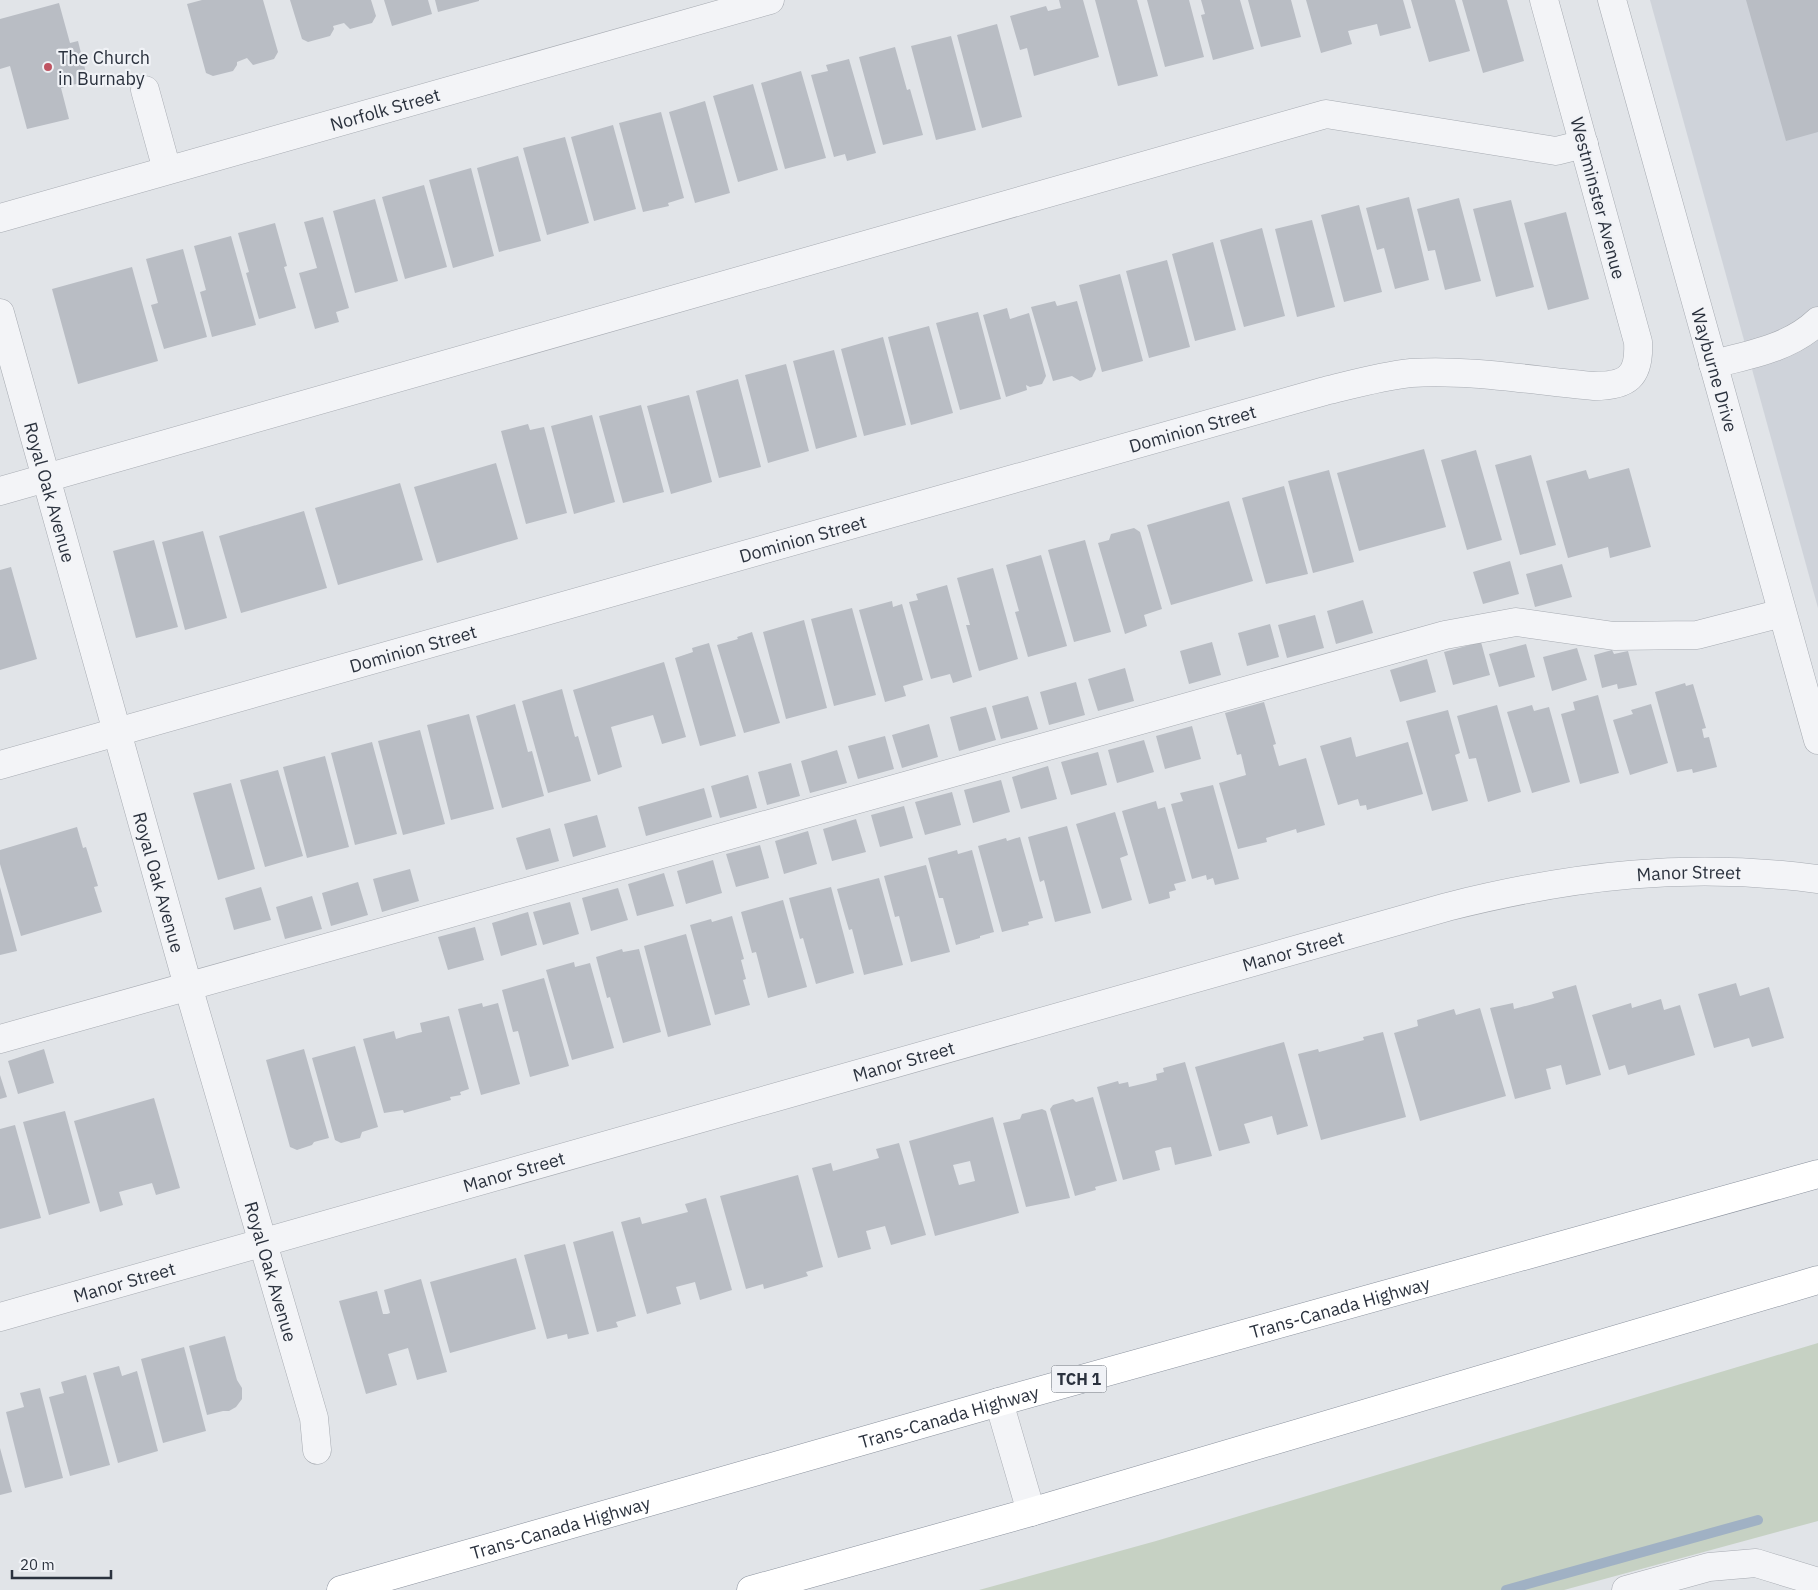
<svg xmlns="http://www.w3.org/2000/svg" width="1818" height="1590" viewBox="0 0 1818 1590" font-family="'IBM Plex Sans',sans-serif">
<style>
.built{fill:#cfd3da}
.green{fill:#c6d1c3}
.lines{fill:none;stroke-linecap:round;stroke-linejoin:round}
.stream{stroke:#a0b1c4;stroke-width:10}
.building{fill:#b9bdc4;fill-rule:evenodd}
.minor-casing{stroke:#a7abb2;stroke-width:29}
.highway-casing{stroke:#8a919d;stroke-width:29}
.minor{stroke:#f3f4f7;stroke-width:28}
.highway{stroke:#fff;stroke-width:28}
.poi-dot{fill:#bf5462;stroke:#f0f2f6;stroke-width:2}
.labels{text-anchor:middle;dominant-baseline:central;stroke-width:4.5;stroke-linejoin:round;paint-order:stroke}
.shield{fill:#f0f2f6;stroke:#666c75;stroke-width:1}
.shield-label{font-size:16px;font-weight:bold;fill:#2b323e}
.poi-label{font-size:18px;fill:#2b323e;stroke:#f0f2f6;text-anchor:start}
.street-label{font-size:18px;fill:#2b323e;stroke:#f0f2f6}
</style>
<rect width="100%" height="100%" fill="#e1e4e8"/>
<path class="built" d="M1650 0H1818V608Z"/>
<path class="green" d="M1818 1343V1521L1564 1590H979L1156 1541Z"/>
<g class="lines">
<path class="stream" d="M1506 1590 1758 1520"/>
</g>
<path class="building" d="M202 0H263L278 52 274 59 253 65 247 58 237 62V65L233 71 213 76 206 73 187 4Z
M290 0H371L376 16 372 23 350 29 344 23 333 26 334 29 330 36 308 42 302 39Z
M384 0H428L432 14 392 26Z
M435 0H479V1L438 12Z
M1059 0H1083L1099 57 1034 76 1027 48 1020 50 1010 16 1046 6 1048 11 1061 8Z
M1095 0H1137L1158 76 1118 86Z
M1147 0H1189L1204 57 1165 67Z
M1201 0H1240L1254 49 1213 60 1201 15 1205 14Z
M1248 0H1291L1301 37 1261 47Z
M1306 0H1403L1411 28 1380 36 1377 24 1348 31 1352 44 1321 53Z
M1411 0H1455L1470 51 1429 62Z
M1462 0H1507L1524 61 1483 73Z
M1746 0H1818V132L1786 141Z
M59 3 70 43 78 41 88 81 61 88 69 119 27 129 10 66 0 69V19Z
M997 24 1022 117 982 128 957 35Z
M951 36 976 130 936 140 911 46Z
M895 47 907 90 910 89 923 135 883 145 859 57Z
M849 59 876 153 847 161 845 154 834 157 811 75 828 71 826 65Z
M801 71 826 158 785 169 761 83Z
M753 84 778 170 738 182 713 96Z
M705 101 730 193 695 203 669 112Z
M661 112 684 198 668 203 669 206 643 212 619 123Z
M613 125 636 209 594 221 571 137Z
M565 137 589 223 547 235 523 148Z
M518 156 541 241 499 252 477 168Z
M471 168 494 256 453 268 429 180Z
M424 185 447 267 405 279 382 197Z
M1409 197 1429 280 1395 289 1384 248 1377 250 1366 208Z
M1459 198 1481 281 1445 290 1435 250 1428 251 1417 209Z
M375 199 398 281 355 293 333 211Z
M1511 200 1534 287 1496 297 1473 209Z
M1359 205 1382 292 1344 302 1321 215Z
M1566 212 1589 299 1548 310 1524 223Z
M323 217 349 308 336 312 339 322 315 329 299 273 317 268 304 222Z
M1312 220 1335 307 1297 317 1275 229Z
M275 223 287 266 284 267 296 308 259 319 246 273 249 272 238 233Z
M1262 228 1285 316 1244 327 1220 240Z
M231 236 256 325 212 337 200 292 206 290 194 246Z
M1213 242 1236 330 1195 341 1172 254Z
M183 249 207 337 164 349 151 305 158 303 146 259Z
M1167 260 1190 347 1149 358 1126 271Z
M132 267 158 361 78 384 52 289Z
M1120 274 1143 361 1102 372 1079 285Z
M1055 301 1057 306 1077 301 1096 369 1092 377 1080 381 1072 376 1053 381 1031 307Z
M1007 308 1010 319 1029 313 1046 376 1042 384 1030 387 1026 385 1027 390 1006 397 983 315Z
M978 312 1001 399 960 410 936 323Z
M929 326 953 413 911 425 888 337Z
M883 337 906 425 864 436 841 349Z
M834 350 857 437 816 449 793 361Z
M786 364 809 451 768 463 745 375Z
M738 379 761 467 719 478 696 391Z
M689 395 712 482 671 494 647 406Z
M641 405 664 492 623 503 599 416Z
M592 415 615 502 574 514 551 426Z
M528 424 530 430 544 427 567 513 526 524 501 431Z
M1424 449 1446 527 1359 551 1337 473Z
M1476 450 1502 540 1467 550 1441 460Z
M1531 455 1556 545 1520 555 1495 465Z
M496 463 518 539 437 563 414 487Z
M1629 468 1651 547 1610 558 1608 547 1568 558 1546 481 1586 470 1589 479Z
M1329 470 1354 562 1313 573 1288 481Z
M400 483 423 560 338 585 315 508Z
M1284 486 1308 574 1266 584 1242 498Z
M1229 501 1253 581 1171 605 1147 525Z
M304 511 327 588 241 613 219 536Z
M1134 528 1140 532 1162 609 1144 615 1147 626 1125 634 1098 543 1109 540 1111 534Z
M203 531 227 618 185 630 162 542Z
M154 540 178 627 136 638 113 551Z
M1085 540 1111 632 1074 642 1048 550Z
M1041 555 1067 646 1028 657 1015 612 1019 611 1006 565Z
M1510 561 1519 594 1483 604 1473 572Z
M1562 564 1572 597 1535 607 1526 574Z
M11 567 37 659 0 670V570Z
M993 568 1018 659 979 671 966 625H970L957 578Z
M947 585 972 677 953 683 950 674 931 679 909 602 918 600 916 594Z
M1363 600 1373 633 1336 644 1327 611Z
M892 601 893 607 902 604 923 680 903 686 906 696 885 702 859 610Z
M852 608 876 695 834 706 811 619Z
M1315 615 1324 648 1287 658 1278 625Z
M804 620 827 708 786 719 763 632Z
M1270 624 1279 657 1247 666 1238 633Z
M752 632 780 723 744 733 717 645 738 639 737 637Z
M1212 642 1221 675 1189 684 1180 651Z
M1481 642 1490 675 1453 685 1444 652Z
M709 643 736 736 700 746 675 658 693 652 692 648Z
M1526 644 1535 677 1499 687 1489 654Z
M1577 648 1587 680 1552 691 1543 657Z
M1612 650 1614 654 1628 651 1637 685 1618 689 1617 684 1602 688 1594 655Z
M1427 659 1436 692 1400 702 1390 670Z
M664 662 686 737 662 744 653 715 611 727 622 767 598 775 573 690Z
M1125 668 1134 701 1098 711 1088 679Z
M1076 682 1085 715 1049 725 1040 692Z
M1685 683 1686 686 1693 684 1706 728 1702 729 1704 738 1709 737 1717 767 1693 773 1692 769 1677 772 1655 692Z
M562 689 575 737 578 736 591 781 548 793 522 701Z
M1598 695 1619 773 1580 784 1561 714 1575 710 1573 702Z
M1028 696 1038 729 1001 739 992 706Z
M1264 702 1276 744 1273 745 1279 766 1306 758 1325 825 1297 833 1296 829 1266 838 1267 842 1238 849 1219 783 1246 775 1241 754 1237 755 1225 713Z
M515 704 528 752 532 751 544 796 502 808 476 716Z
M1651 704 1668 763 1630 775 1613 720 1633 714 1631 710Z
M1497 705 1521 792 1488 802 1476 758 1469 759 1457 716Z
M1532 705 1534 711 1549 707 1570 782 1532 793 1507 712Z
M986 707 996 740 959 751 950 717Z
M1448 710 1460 753 1455 755 1468 801 1432 811 1406 721Z
M469 714 494 809 451 820 427 725Z
M929 724 938 757 902 768 892 735Z
M1192 726 1201 759 1165 769 1156 736Z
M420 730 445 824 403 835 378 741Z
M885 736 894 769 858 779 848 746Z
M1351 737 1356 757 1408 742 1423 794 1367 810 1366 805 1360 806 1358 799 1338 805 1320 746Z
M1144 740 1154 772 1117 783 1108 750Z
M372 742 397 834 355 845 331 753Z
M837 750 847 783 810 793 801 761Z
M1098 752 1107 785 1071 795 1061 762Z
M325 756 349 847 307 858 283 767Z
M791 763 800 796 767 805 758 772Z
M1048 766 1057 799 1021 809 1012 777Z
M278 770 303 856 265 867 240 780Z
M748 775 757 808 720 818 711 786Z
M1001 780 1010 812 973 823 964 790Z
M231 783 255 869 218 880 193 793Z
M1213 785 1239 879 1215 885 1213 878 1207 880 1206 875 1192 879 1171 804 1183 801 1180 793Z
M704 788 712 817 646 836 638 807Z
M952 792 961 825 925 835 915 802Z
M1156 801 1158 809 1165 807 1186 881 1174 884 1176 890 1169 892 1170 898 1149 904 1122 811Z
M904 806 913 838 880 847 871 815Z
M1115 812 1128 855 1120 858 1132 900 1102 909 1076 824Z
M597 815 606 847 573 857 564 824Z
M856 819 866 852 832 861 823 829Z
M1067 826 1091 913 1055 922 1044 880 1040 882 1028 837Z
M77 827 83 848 86 847 98 886 94 887 102 912 21 936 0 864V850Z
M550 828 559 861 526 870 516 838Z
M808 831 817 864 784 874 775 841Z
M1020 837 1043 918 1028 922 1029 925 1002 932 978 846 1006 838 1007 841Z
M760 845 769 878 736 887 726 854Z
M957 850 958 854 972 850 994 932 980 936V938L956 945 943 898H939L928 858Z
M713 860 722 893 686 904 677 871Z
M926 865 950 952 911 962 899 916 895 917 884 876Z
M410 869 419 901 382 912 373 879Z
M664 873 674 906 637 916 628 884Z
M879 878 903 965 864 975 852 929 849 930 837 889Z
M358 882 368 915 331 926 322 893Z
M0 887 17 951 0 955Z
M261 887 271 920 234 930 225 898Z
M831 887 854 973 816 984 803 938 800 939 789 898Z
M618 888 628 920 591 931 582 898Z
M312 896 322 929 285 939 276 907Z
M783 900 807 987 768 998 756 952 752 953 741 912Z
M570 902 579 934 543 945 533 912Z
M528 912 537 945 501 956 492 923Z
M732 916 744 959 741 960 746 979 743 980 750 1005 715 1015 690 925 711 919 712 922Z
M475 927 484 960 448 970 438 937Z
M686 934 711 1025 668 1037 644 946Z
M622 949 623 952 639 949 661 1032 623 1043 610 997 607 998 596 957Z
M574 962 575 967 590 963 614 1048 572 1060 546 970Z
M544 978 569 1066 530 1077 518 1031 513 1032 502 990Z
M1736 983 1740 996 1769 987 1784 1038 1752 1047 1749 1038 1714 1048 1698 994Z
M1576 985 1601 1075 1566 1085 1561 1065 1546 1069 1551 1089 1515 1099 1490 1008 1513 1003 1514 1009 1537 1003 1554 998 1552 992Z
M1661 999 1664 1010 1680 1005 1695 1055 1628 1075 1625 1065 1609 1070 1592 1015 1631 1003 1632 1008Z
M482 1003 483 1007 498 1003 520 1084 481 1095 458 1009Z
M1480 1008 1506 1096 1420 1121 1394 1033 1418 1026 1417 1020 1454 1009 1456 1015Z
M449 1016 469 1089 460 1092 461 1095 450 1097 451 1100 404 1113 403 1110 384 1113 363 1039 394 1031 396 1039 409 1035 422 1032 420 1023Z
M1383 1032 1406 1117 1321 1140 1298 1054 1318 1049 1319 1052 1364 1040 1363 1037Z
M1284 1042 1308 1126 1277 1135 1272 1116 1244 1124 1250 1143 1219 1151 1195 1067Z
M355 1046 378 1127 362 1132 360 1138 341 1143 335 1140 312 1058Z
M44 1049 54 1083 18 1094 8 1061Z
M304 1049 329 1138 314 1142 312 1145 297 1150 290 1147 266 1060Z
M1185 1062 1212 1156 1175 1165 1171 1147 1164 1148 1155 1151 1160 1170 1123 1180 1097 1087 1118 1081 1119 1084 1128 1082 1129 1087 1146 1083 1157 1080 1156 1074 1164 1072 1163 1068Z
M0 1075 7 1097 0 1099Z
M1093 1097 1117 1181 1095 1187 1096 1190 1075 1196 1050 1109 1053 1105 1073 1099 1076 1102Z
M154 1098 180 1188 156 1195 152 1183 119 1192 123 1205 100 1212 74 1121Z
M1042 1109 1046 1111 1070 1198 1026 1207 1003 1123 1020 1119 1022 1114Z
M65 1111 90 1203 49 1215 23 1122Z
M993 1117 1019 1213 935 1236 909 1141ZM970 1161 975 1181 959 1185 953 1165Z
M15 1125 41 1218 0 1229V1129Z
M899 1143 926 1235 891 1245 885 1226 866 1231 871 1249 838 1258 812 1168 831 1163 833 1171 879 1158 876 1149Z
M798 1175 823 1267 806 1272 808 1276 764 1289 763 1284 746 1289 720 1196Z
M706 1198 732 1290 700 1300 695 1282 676 1287 681 1304 647 1314 621 1222 640 1217 642 1224 688 1212 685 1204Z
M613 1231 636 1316 616 1322 618 1327 597 1332 573 1242Z
M565 1244 589 1334 568 1339 567 1334 547 1339 524 1255Z
M516 1258 536 1329 450 1353 430 1282Z
M421 1279 447 1372 417 1380 408 1348 388 1354 397 1385 366 1394 339 1301 377 1291 383 1314H387L390 1313 384 1290Z
M225 1336 237 1380 242 1388V1399L236 1407 229 1411H223L207 1415 189 1346Z
M184 1347 206 1431 163 1443 141 1359Z
M119 1366 122 1376 137 1371 158 1451 118 1463 93 1373Z
M86 1375 110 1465 70 1476 49 1397 64 1393 61 1382Z
M40 1388 63 1478 25 1488 6 1412 24 1407 20 1393Z
M0 1448 12 1492 0 1495Z"/>
<g class="lines">
<g class="minor-casing">
<g id="minor">
<path id="s1" d="M1612 0 1818 740"/>
<path d="M145 90 167 170"/>
<path id="s2" d="M0 218 770 0"/>
<path id="s3" d="M0 313 188 986 314 1418 317 1450"/>
<path d="M1713 364C1749 355 1790 348 1818 321"/>
<path d="M0 491 1326 114 1556 151 1584 144"/>
<path id="s4" d="M0 765 1325 391C1354 384 1382 376 1411 373 1470 369 1535 381 1594 386 1627 386 1640 377 1638 342L1544 0"/>
<path d="M0 1039 1445 635 1516 622 1614 636 1697 635 1782 613"/>
<path id="s5" d="M0 1317 1447 907C1573 875 1689 862 1818 879"/>
<path d="M999 1402 1031 1512"/>
<path d="M1626 1590 1709 1567 1756 1563 1818 1582"/>
</g>
</g>
<g class="highway-casing">
<g id="highway">
<path id="s6" d="M341 1590 999 1402 1818 1174"/>
<path d="M751 1590 1031 1512 1818 1280"/>
</g>
</g>
<use href="#minor" class="minor"/>
<use href="#highway" class="highway"/>
</g>
<circle class="poi-dot" cx="48" cy="67" r="5"/>
<g class="labels">
<rect class="shield" x="1051.5" y="1365.5" width="55" height="27" rx="4"/>
<g class="shield-label">
<text x="1079" y="1379">TCH 1</text>
</g>
<g class="poi-label">
<text x="58" y="57">The Church<tspan x="58" dy="21">in Burnaby</tspan></text>
</g>
<g class="street-label">
<text stroke="none"><textPath href="#s2" startOffset="400">Norfolk Street</textPath></text>
<text transform="translate(1598 198) rotate(75)">Westminster Avenue</text>
<text stroke="none"><textPath href="#s1" startOffset="384">Wayburne Drive</textPath></text>
<text stroke="none"><textPath href="#s4" startOffset="1239">Dominion Street</textPath></text>
<text stroke="none"><textPath href="#s3" startOffset="186">Royal Oak Avenue</textPath></text>
<text stroke="none"><textPath href="#s4" startOffset="834">Dominion Street</textPath></text>
<text stroke="none"><textPath href="#s4" startOffset="429">Dominion Street</textPath></text>
<text stroke="none"><textPath href="#s5" startOffset="1749">Manor Street</textPath></text>
<text stroke="none"><textPath href="#s3" startOffset="591">Royal Oak Avenue</textPath></text>
<text stroke="none"><textPath href="#s5" startOffset="1344">Manor Street</textPath></text>
<text stroke="none"><textPath href="#s5" startOffset="939">Manor Street</textPath></text>
<text stroke="none"><textPath href="#s5" startOffset="534">Manor Street</textPath></text>
<text stroke="none"><textPath href="#s3" startOffset="996">Royal Oak Avenue</textPath></text>
<text stroke="none"><textPath href="#s5" startOffset="129">Manor Street</textPath></text>
<text stroke="none"><textPath href="#s6" startOffset="1038">Trans-Canada Highway</textPath></text>
<text stroke="none"><textPath href="#s6" startOffset="632">Trans-Canada Highway</textPath></text>
<text stroke="none"><textPath href="#s6" startOffset="228">Trans-Canada Highway</textPath></text>
</g>
</g>
<path d="M12 1570v8h99v-8" fill="none" stroke="#2b323e" stroke-width="2.5"/>
<text x="20" y="1570" font-size="15" fill="#2b323e" stroke="#f0f2f6" stroke-width="4" paint-order="stroke">20 m</text>
</svg>
